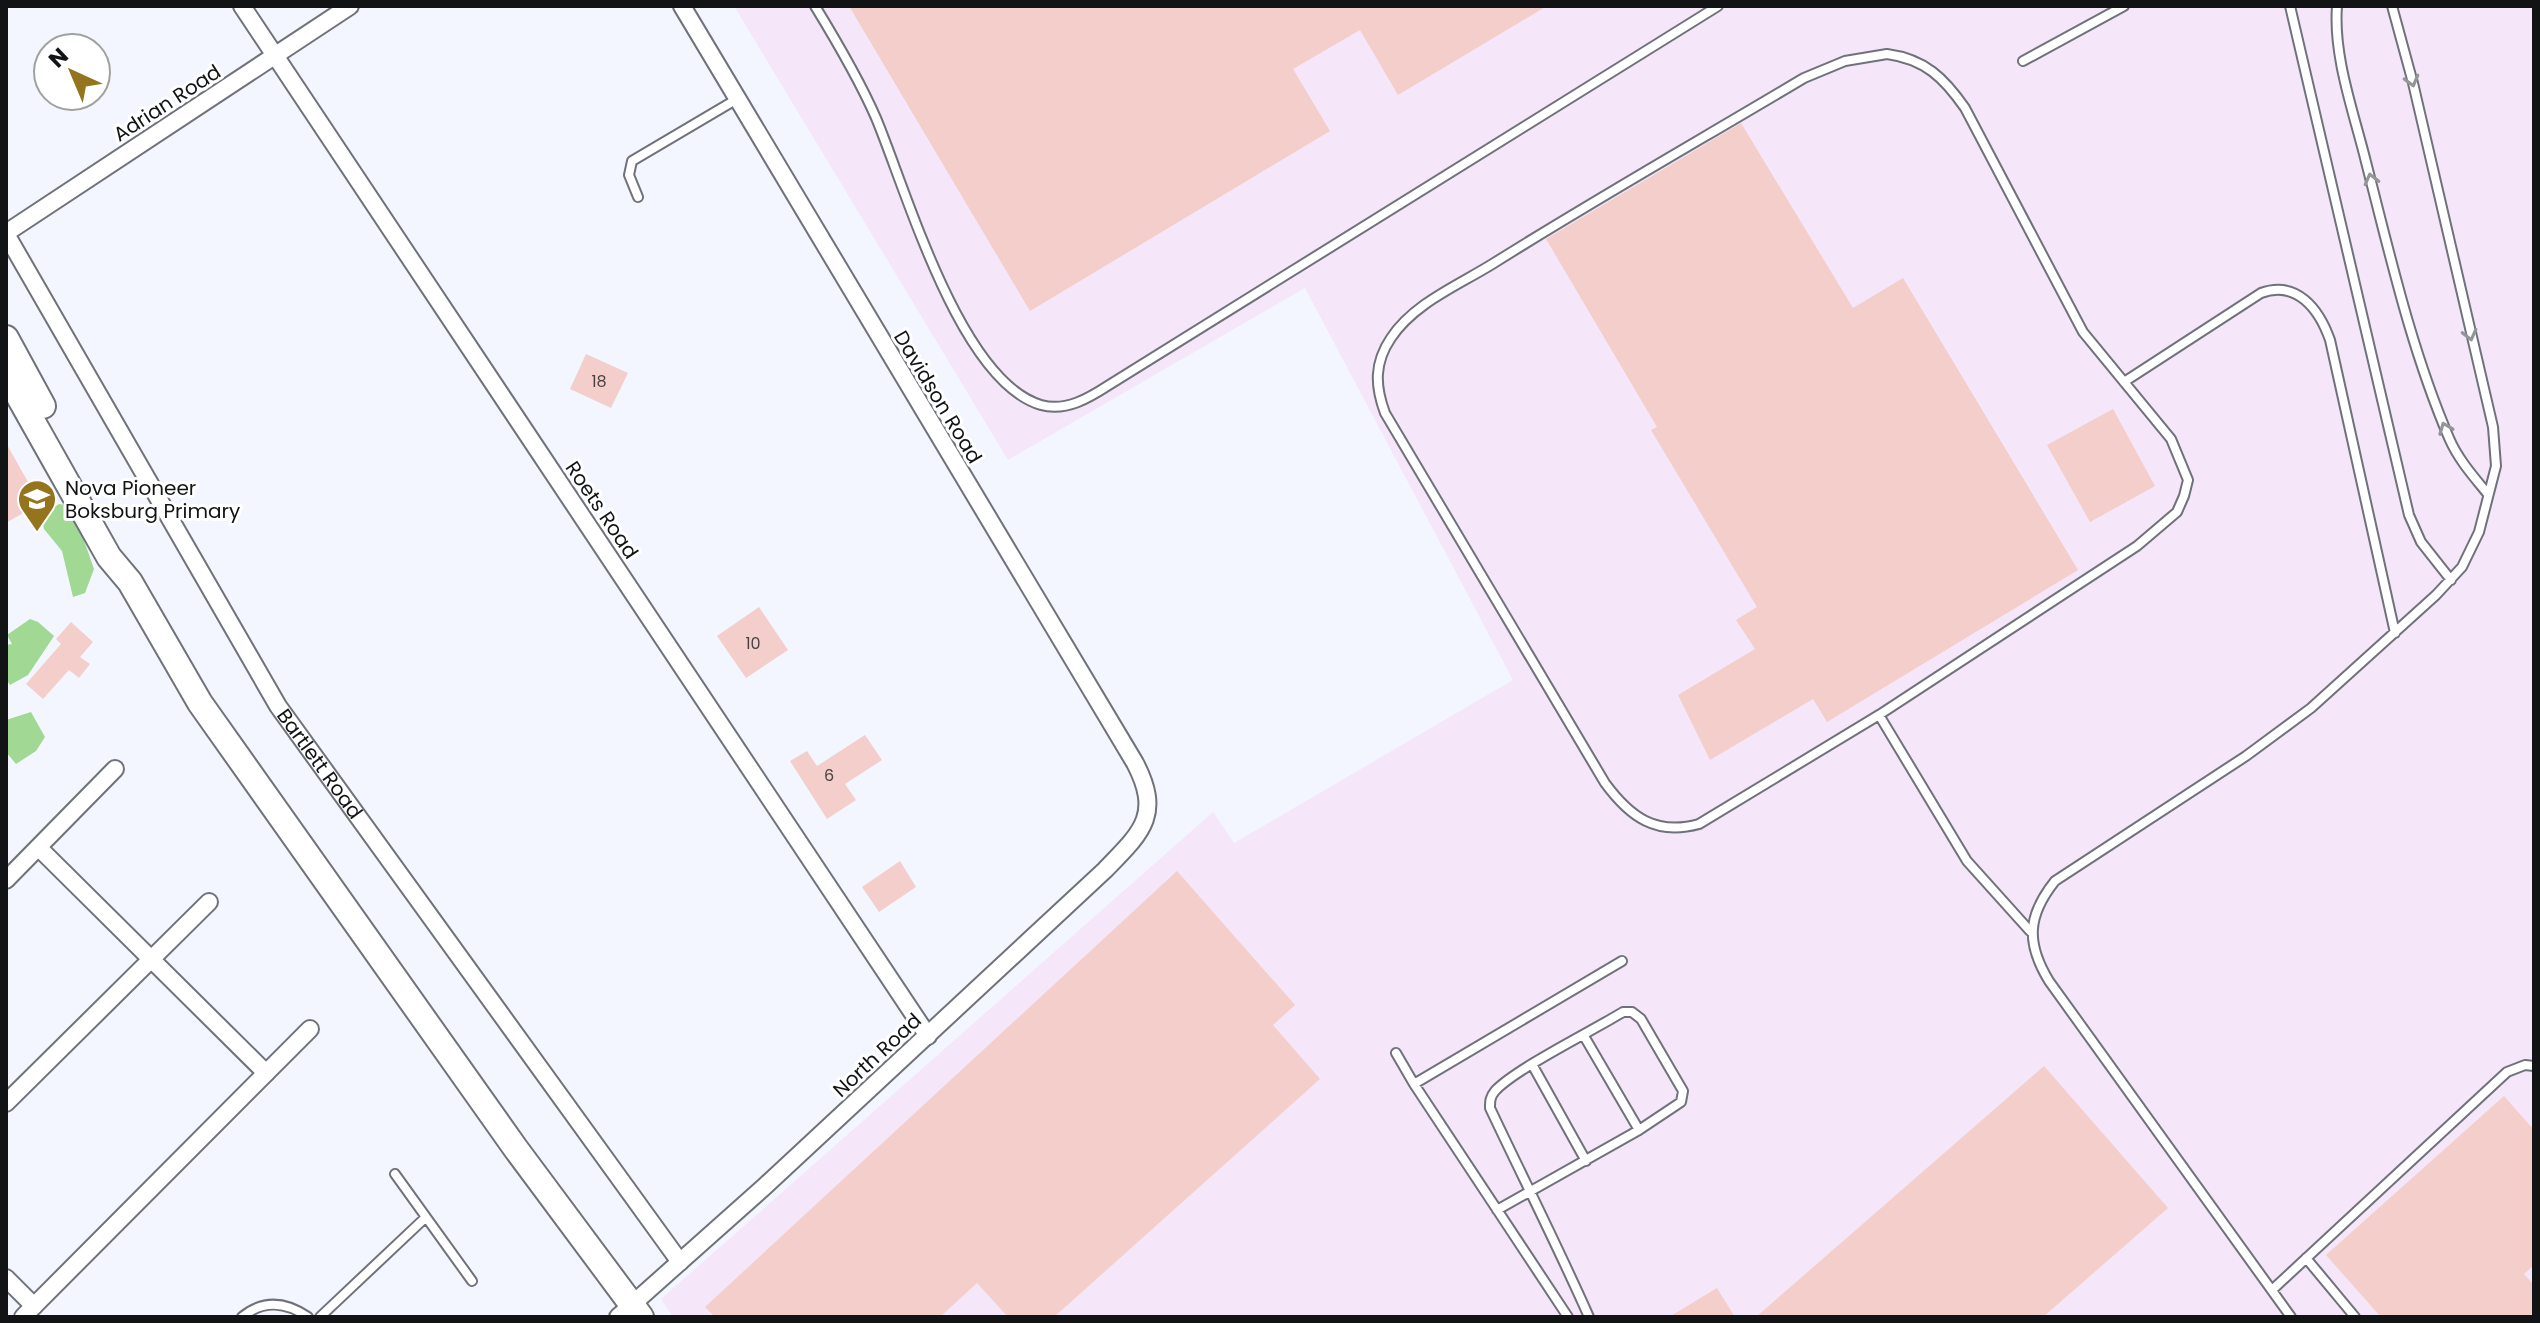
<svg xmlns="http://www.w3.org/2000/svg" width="2540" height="1323" viewBox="0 0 2540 1323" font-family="Poppins,sans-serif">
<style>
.industrial{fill:#f5e6fa}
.forest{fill:#a0d894}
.building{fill:#f4ceca}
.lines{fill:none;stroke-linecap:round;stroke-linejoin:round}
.lane-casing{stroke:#6f7279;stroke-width:12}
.street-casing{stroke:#6f7279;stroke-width:20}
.secondary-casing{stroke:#6f7279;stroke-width:28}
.lane{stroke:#fff;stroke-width:8}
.street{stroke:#fff;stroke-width:16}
.secondary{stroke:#fff;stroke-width:24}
.oneway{stroke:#949596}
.labels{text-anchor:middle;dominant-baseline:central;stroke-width:6;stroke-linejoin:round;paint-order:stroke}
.number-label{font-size:16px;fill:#4a4242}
.street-label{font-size:20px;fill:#121315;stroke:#fff}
.poi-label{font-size:20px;fill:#121315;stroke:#fff;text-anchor:start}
</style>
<rect width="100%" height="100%" fill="#f3f6fe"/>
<path class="industrial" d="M734 6H2534V1317H673L661 1299 1213 812 1234 843 1513 680 1305 288 1008 460Z"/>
<path class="forest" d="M59 504 72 506 94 569 85 593 73 597 62 551 44 529 41 515Z
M30 619 38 622 54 636 28 675 10 685 6 679V645L12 644 7 635Z
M31 712 45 737 36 751 16 764 6 752V720Z"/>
<path class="building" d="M849 6H1547L1398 95 1360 30 1293 69 1330 131 1030 311Z
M1741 123 1853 308 1903 278 2078 570 1827 722 1813 699 1710 760 1678 695 1755 649 1736 620 1757 607 1651 430 1657 427 1546 239Z
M586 354 628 373 611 408 570 389Z
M2113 409 2155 486 2090 522 2047 445Z
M6 443 36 496 25 502 30 509 6 523Z
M759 607 788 650 746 678 717 636Z
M71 622 93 642 80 657 90 664 79 678 69 670 43 699 26 684 61 644 56 639Z
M865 735 882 760 845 784 856 800 827 819 790 761 807 751 817 766Z
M900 861 916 887 879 912 862 887Z
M1177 871 1295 1005 1273 1025 1320 1079 1054 1317H1008L977 1283 940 1317H715L705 1307Z
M2044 1066 2168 1208 2043 1317H1756Z
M2504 1096 2534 1130V1265L2524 1274 2534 1285V1317H2381L2326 1255Z
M1717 1288 1735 1317H1669Z"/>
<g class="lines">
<g class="lane-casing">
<path id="lane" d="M815 6C837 42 859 79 876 118 907 192 960 381 1041 405 1066 412 1089 398 1109 385L1718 6
M2290 6 2409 515 2421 542 2451 580
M2337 6C2333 57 2354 113 2366 162 2390 255 2411 349 2449 438 2458 459 2473 476 2487 493
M1887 54C1925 59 1944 78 1965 108L2083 332 2171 439 2188 480 2184 496 2177 512 2137 546 1879 715 1699 824C1656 836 1630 817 1605 783L1385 413C1375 386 1374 363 1391 338 1414 303 1459 285 1494 263 1596 199 1700 140 1804 78L1845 61Z
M2023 61 2124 6
M638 197 629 175 632 161 737 99
M2124 382 2261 293C2297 280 2319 309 2330 340L2395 633
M1879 715 1967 861 2030 931
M1584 1036 1639 1130
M1396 1053 1414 1084 1622 961
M1533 1066 1586 1161
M1414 1084 1568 1317
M395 1174 472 1281
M1497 1210 1639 1130 1681 1102 1683 1091 1641 1019 1632 1012H1623C1594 1030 1515 1069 1495 1091 1490 1097 1490 1101 1490 1108 1523 1178 1558 1247 1589 1317
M2306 1258 2355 1317
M2272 1290 2507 1072 2525 1065 2534 1066
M242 1317C264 1299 286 1302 308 1317
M320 1317 425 1218
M2291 1317 2049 981C2026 943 2027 916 2055 881L2246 756 2311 708 2436 595 2462 567 2479 532 2496 466 2493 427 2413 83 2392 6"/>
</g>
<g class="street-casing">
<g id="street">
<path d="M242 6 928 1036"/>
<path d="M6 233 350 6"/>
<path id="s1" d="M6 234 278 706 680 1262"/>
<path d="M39 848 266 1073"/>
<path d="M6 880 115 769"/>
<path d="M6 1103 209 902"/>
<path d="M6 1278 34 1306"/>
<path d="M23 1317 310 1029"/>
<path d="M618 1317 764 1187 1105 870C1142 832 1162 815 1135 763L682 6"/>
</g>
</g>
<g class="secondary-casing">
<path id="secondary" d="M6 338 43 406
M6 374 109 557 130 582 200 703 516 1149 641 1317"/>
</g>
<use href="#lane" class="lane"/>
<use href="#street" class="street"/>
<use href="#secondary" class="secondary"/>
</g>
<defs><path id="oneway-chevron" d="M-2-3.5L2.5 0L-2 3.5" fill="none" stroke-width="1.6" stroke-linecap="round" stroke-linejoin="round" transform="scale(2)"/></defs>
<g class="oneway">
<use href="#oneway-chevron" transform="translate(2412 81) rotate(75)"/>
<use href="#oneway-chevron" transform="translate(2371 179) rotate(-104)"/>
<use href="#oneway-chevron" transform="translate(2470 335) rotate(76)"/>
<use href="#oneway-chevron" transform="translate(2445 428) rotate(-111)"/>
</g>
<defs>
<g id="school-pin" transform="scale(2)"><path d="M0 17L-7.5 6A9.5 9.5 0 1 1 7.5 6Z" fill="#94751d" stroke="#fff"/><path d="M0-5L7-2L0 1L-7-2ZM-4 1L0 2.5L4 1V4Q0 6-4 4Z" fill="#fff"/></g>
</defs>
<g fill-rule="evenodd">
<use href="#school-pin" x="37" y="499"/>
</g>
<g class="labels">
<g class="number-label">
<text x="599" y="381">18</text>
<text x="753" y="643">10</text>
<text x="829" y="775">6</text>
</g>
<g class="street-label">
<text transform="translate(167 103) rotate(-33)">Adrian Road</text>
<text transform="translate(938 397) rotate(59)">Davidson Road</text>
<text transform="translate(602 510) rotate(56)">Roets Road</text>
<text stroke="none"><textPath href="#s1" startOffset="616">Bartlett Road</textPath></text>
<text transform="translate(877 1055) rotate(-43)">North Road</text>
</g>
<g class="poi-label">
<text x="65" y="488">Nova Pioneer<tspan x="65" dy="23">Boksburg Primary</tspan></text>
</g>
</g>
<rect width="2540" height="1323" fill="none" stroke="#121315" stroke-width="16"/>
<g transform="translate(72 72) rotate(316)"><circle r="38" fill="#ffffff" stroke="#a0a1a1" stroke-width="2"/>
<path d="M0-6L14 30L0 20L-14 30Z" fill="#94751d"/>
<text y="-12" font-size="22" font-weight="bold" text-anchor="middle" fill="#121315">N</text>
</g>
</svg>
